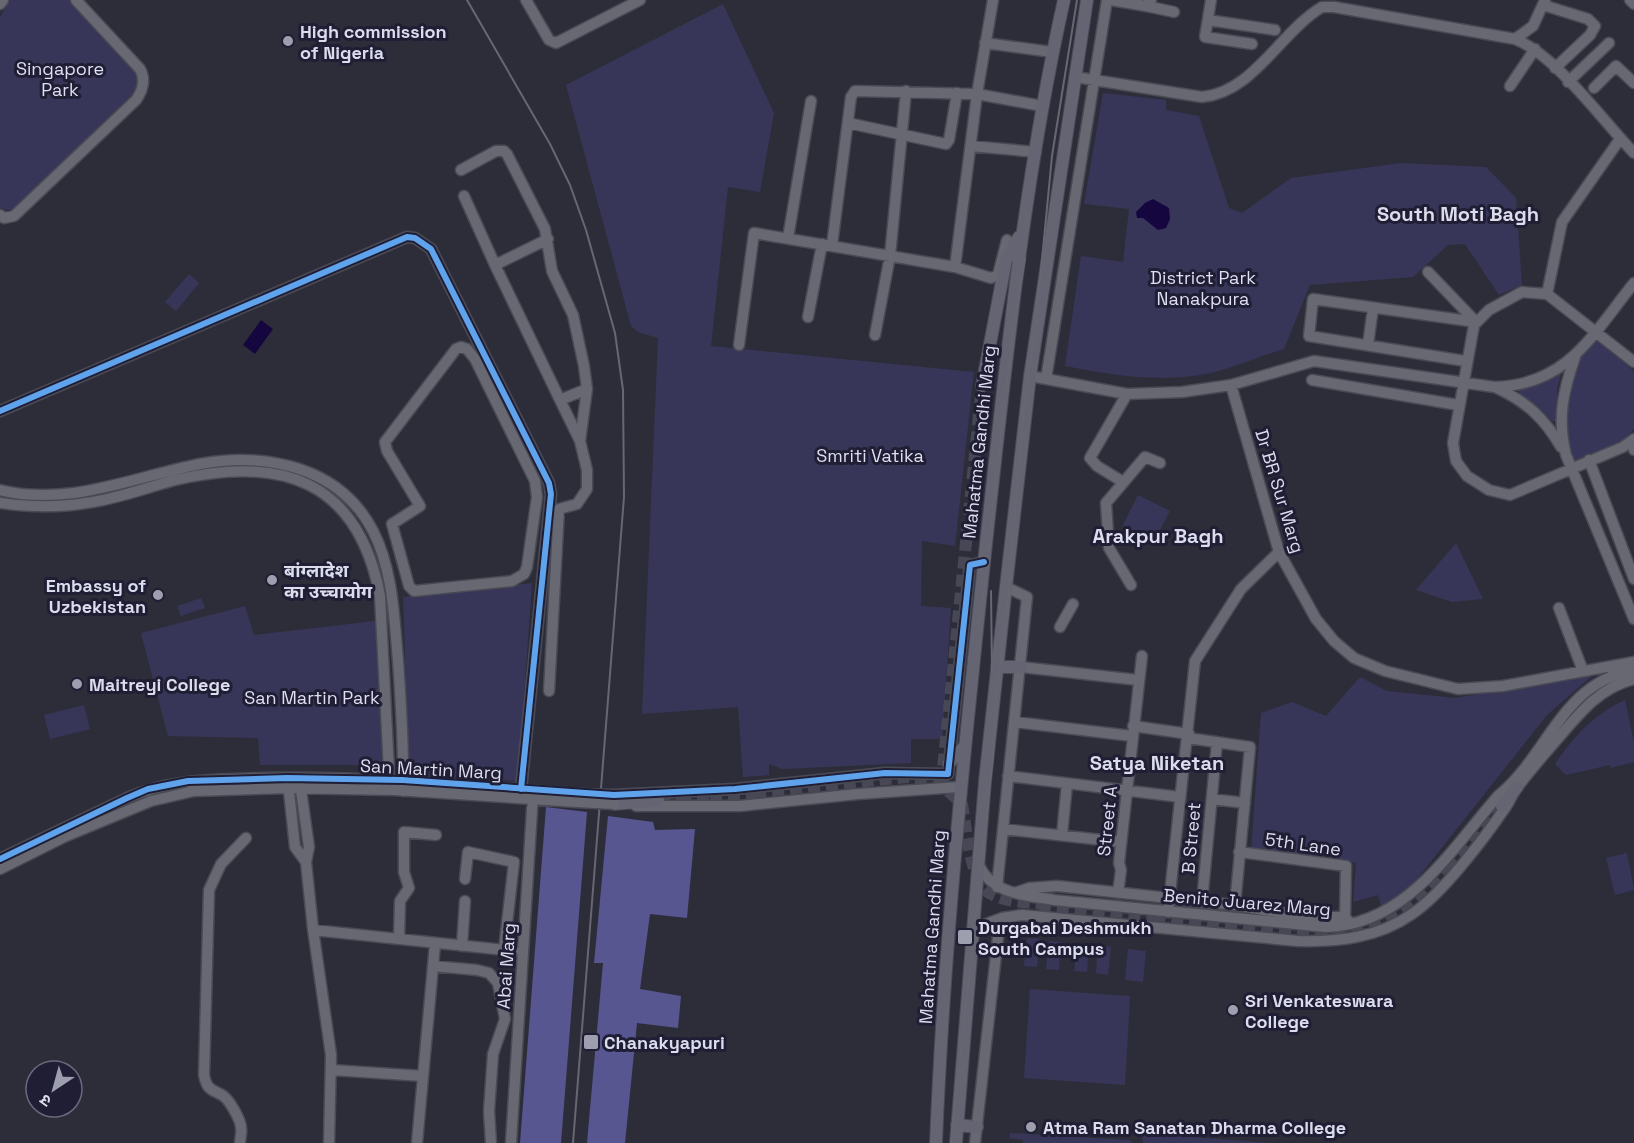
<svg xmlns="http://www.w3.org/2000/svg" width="1634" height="1143" viewBox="0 0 1634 1143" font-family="'Space Grotesk','Noto Sans Devanagari',sans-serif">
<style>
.green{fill:#373658}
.forest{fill:#585691}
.water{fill:#15063f}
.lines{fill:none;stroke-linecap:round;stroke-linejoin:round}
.major-tunnel{stroke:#474755;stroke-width:12;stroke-dasharray:12 6;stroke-linecap:butt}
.minor-casing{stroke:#4a4a55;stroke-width:13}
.major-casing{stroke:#4a4a55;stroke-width:14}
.minor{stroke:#676872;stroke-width:10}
.major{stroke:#646473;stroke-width:12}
.rail{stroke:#666771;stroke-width:2}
.minor-bridge-casing{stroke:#4a4a55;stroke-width:13;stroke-linecap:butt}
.minor-bridge{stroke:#676872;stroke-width:10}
.cycleway-casing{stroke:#1f1e35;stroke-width:10}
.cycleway{stroke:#60a3ed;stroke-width:6}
.poi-dot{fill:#9e9fae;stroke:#1f1e35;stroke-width:2}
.labels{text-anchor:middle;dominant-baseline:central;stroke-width:6;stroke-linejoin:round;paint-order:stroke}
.poi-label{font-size:18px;font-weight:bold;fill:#dbdcec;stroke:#1f1e35;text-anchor:start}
.park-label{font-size:18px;fill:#dfdff3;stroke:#1f1e35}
.street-label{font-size:18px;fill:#dbdcec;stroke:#1f1e35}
.neighbourhood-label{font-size:20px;font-weight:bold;fill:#dbdcec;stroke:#1f1e35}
</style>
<rect width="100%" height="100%" fill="#2d2d3a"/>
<path class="green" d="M10 0H70L137 72 138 85 133 94 13 211 0 208V17Z
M723 4 774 113 760 192 728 187 711 346 974 372 955 546 922 541 921 606 951 608 942 739H911V763L782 769 769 764V775L743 777 738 707 642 714 658 338 638 332 631 326 566 85Z
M1103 93 1166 100V110L1199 116 1229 208 1242 213 1291 178 1401 163 1486 167 1516 198 1522 285 1499 295 1465 244 1448 245 1413 277 1310 285 1284 349C1257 357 1228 371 1200 375 1154 382 1110 375 1065 366L1081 256 1123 262 1129 209 1084 204Z
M189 274 199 283 176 311 165 302Z
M1594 341C1611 341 1624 360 1634 372V429L1622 442 1574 462 1564 419 1577 361Z
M1561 373 1557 389V421L1553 422 1540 409 1519 394V389L1539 384Z
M1138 495 1170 511 1153 543 1122 527Z
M1456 543 1483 599 1452 602 1416 590Z
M532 583 518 781 409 775 403 597Z
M201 598 205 608 181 616 177 606Z
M245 606 254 635 375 621 384 765H260L258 738 168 736 141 633Z
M1594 674 1547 715 1406 893 1382 909 1378 895 1353 902 1356 863 1251 850 1261 713 1292 702 1326 716 1360 677 1387 691 1455 698Z
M1625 700 1634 742V762L1611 768 1610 765 1566 775 1555 764C1575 735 1593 715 1625 700Z
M84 705 90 729 50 739 44 715Z
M1627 853 1634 890 1615 895 1606 858Z
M1027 938 1040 939 1037 967 1024 966Z
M1049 941 1061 942 1059 970 1046 969Z
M1077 943 1089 944 1087 972 1074 971Z
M1098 945 1111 947 1108 975 1096 973Z
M1128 949 1146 951 1143 982 1125 980Z
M1030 989 1130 996 1125 1085 1024 1078Z
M1010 1133 1129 1140 1133 1143H1023V1140L1009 1138Z
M1142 1133 1270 1143H1143Z"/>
<path class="forest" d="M546 807 587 812 561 1143H520Z
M608 816 653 822 655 830 695 829 687 918 650 914 640 989 681 996 678 1028 637 1023 625 1143H587L603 963H594Z"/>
<path class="water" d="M1153 199 1169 208 1170 219 1166 228 1158 230 1143 218H1137L1136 212 1145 203Z
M261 320 273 329 255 354 243 345Z"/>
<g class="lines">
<path class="major-tunnel" d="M945 783 942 778 982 386
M754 792 907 777C935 779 943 785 962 804 966 826 970 880 988 892 1004 903 1029 902 1047 904
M679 796 719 795
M710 799 762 795
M658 800H687
M1448 869 1502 806
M1039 906 1162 919
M1154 915C1221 922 1329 949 1389 915 1414 902 1433 881 1450 860"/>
<g class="minor-casing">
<path id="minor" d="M526 0 549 40 556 43 640 0
M1111 0 1146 6 1151 0
M1211 0 1205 37 1252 44
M1545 0 1533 26 1515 39C1557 56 1601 119 1634 153
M1630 0 1634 4
M0 4 3 0
M1543 5 1588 19 1595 26 1590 35 1555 68
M1146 6 1174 12
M1208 20 1275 30
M985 43 1052 52
M1075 77 1202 97C1254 92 1280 32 1322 7H1334L1515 39
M1568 82 1609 43
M1510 86 1535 49
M1594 88 1616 66 1634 83
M848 123 946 144 949 140 957 93
M971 146 1036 152
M461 170 496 151H504L507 154 545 229 552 271 573 315 584 366 587 389 580 441 587 470V489L577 504 559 509 549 691
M464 196 495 265
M0 215 4 218 14 216 136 100C143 90 146 80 140 69L76 0
M788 238 811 101
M548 239 495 265 560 400
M832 245 851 97 855 91 977 94 1042 106
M955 267 977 94 993 0
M1428 272 1476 322
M1547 294 1562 222 1620 139
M808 317 822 244
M875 335 890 256 906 91
M739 345 754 233 955 267 991 278 998 275 1007 240
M1368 345 1373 308
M461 347 467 349 475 359 535 481 537 497 527 567 524 574 512 581 414 591 409 586 392 524 420 506 387 451 385 442 456 349Z
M1575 357C1563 391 1557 419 1566 455L1634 619
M1465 361 1309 336 1313 299 1476 322
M1634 362 1547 294 1522 292 1489 310 1474 325 1453 443 1456 461 1467 476 1489 490 1510 495 1623 447 1634 439
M1030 376 1127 394 1182 392 1231 385 1314 361 1494 387C1568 385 1592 335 1634 283
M1046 379 1107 0
M1312 380 1458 405
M1231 385 1279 552 1316 619 1334 641 1354 658 1385 671 1458 689 1503 686 1634 662
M1497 388C1527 402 1545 419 1561 447
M0 411 407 237 415 238 431 249 549 483 551 494 521 789
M580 441 560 400 587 389
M1634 449V450
M1589 460 1634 579
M1123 482 1097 466 1090 458 1127 394
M0 490C69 507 133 477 200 464 267 452 340 467 373 531 393 570 394 617 398 660 401 703 404 747 403 791
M0 503C30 507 57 508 86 503 117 499 145 488 175 480 282 455 358 480 380 596L390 790
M1131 585 1109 548 1106 503 1145 457 1160 463
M1559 608 1583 671
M1060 627 1073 604
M1021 667 1138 680
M1015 722 1132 736
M1133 726 1189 734
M1188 738 1250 747 1235 905
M1008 776 1180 797
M288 782 295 847 306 862
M300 783 309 847 306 862 313 929 331 1055 329 1143
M614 795 735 789 885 773 948 774 970 565 984 562
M1212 799 1245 803
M636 806H740L858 794 959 787
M1003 829 1121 842
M1062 835 1067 784
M1239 852 1346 866 1345 917
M0 859 127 798C174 778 215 780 266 778 370 776 473 786 577 794
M979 866C994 895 1025 895 1054 900L1326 927C1406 925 1450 851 1498 796 1548 756 1561 683 1634 670
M0 869 64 837 151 801 194 791 288 788 395 790 577 802
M465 879 468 852 514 862 504 950
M997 887 1027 597 1006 587
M1015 893 1029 888 1057 886 1235 905 1305 917H1345L1351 924
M1118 893 1121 870 1119 863 1142 656
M1202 902 1217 742
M1168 912 1195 661 1241 589 1279 552
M973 929 1002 918 1022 915 1298 941C1338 942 1378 938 1412 914 1443 893 1483 840 1505 808 1510 801 1513 792 1519 785 1532 768 1546 752 1560 736 1581 711 1601 687 1634 679
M313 930 514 951
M399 939 400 901 409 888 404 872V832L436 835
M462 946 465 901
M433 966 477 970 489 973 498 983 505 1019 493 1054 489 1111 491 1143
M332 1070 423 1076
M240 1143C240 1139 242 1133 241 1128 241 1120 229 1099 222 1095 211 1089 207 1090 204 1075L209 890 221 864 246 838
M417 1143 435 944
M511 1143 533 794
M975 1143 1000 919"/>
</g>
<g class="major-casing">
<path id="major" d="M982 386 1006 260 1019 237
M997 667H1021
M949 763 964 747
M614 804 658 800
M1502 806 1517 787
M957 1125 977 1127
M936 1143C944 943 965 743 986 544 1006 362 1024 179 1064 0
M956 1143 985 781 1006 587 1030 376 1087 0"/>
</g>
<use href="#minor" class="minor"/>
<use href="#major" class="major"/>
<path class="rail" d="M467 0 550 144 570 185 586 230 615 333 623 390 624 497 573 1143
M991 591 992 672
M980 622 1013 329 1025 258
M951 1143 993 756 996 693 1006 619 1024 406 1036 322 1052 156 1077 0"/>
<g class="minor-bridge-casing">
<path id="minor-bridge" d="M577 794 614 795
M577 802 614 804"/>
</g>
<use href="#minor-bridge" class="minor-bridge"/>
<g class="cycleway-casing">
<path id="cycleway" d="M0 411 407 237 415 238 431 249 549 483 551 494 521 789
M0 859 127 798 148 789 188 781 287 778 403 780 614 795 735 789 885 773 948 774 970 565 984 562"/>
</g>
<use href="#cycleway" class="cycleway"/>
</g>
<g class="poi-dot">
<circle cx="288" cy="41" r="6"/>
<circle cx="272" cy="580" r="6"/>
<circle cx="158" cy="595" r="6"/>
<circle cx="77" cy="684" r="6"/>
<rect x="957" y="929" width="16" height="16" rx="3"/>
<circle cx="1233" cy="1010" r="6"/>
<rect x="583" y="1034" width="16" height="16" rx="3"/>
<circle cx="1031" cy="1127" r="6"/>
</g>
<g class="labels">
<g class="poi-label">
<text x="300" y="31">High commission<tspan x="300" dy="21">of Nigeria</tspan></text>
<text x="284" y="570">बांग्लादेश<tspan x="284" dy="21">का उच्चायोग</tspan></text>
<text x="146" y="585" text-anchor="end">Embassy of<tspan x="146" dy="21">Uzbekistan</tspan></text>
<text x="89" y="684">Maitreyi College</text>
<text x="978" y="927">Durgabai Deshmukh<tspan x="978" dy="21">South Campus</tspan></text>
<text x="1245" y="1000">Sri Venkateswara<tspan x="1245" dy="21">College</tspan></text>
<text x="604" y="1042">Chanakyapuri</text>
<text x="1043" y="1127">Atma Ram Sanatan Dharma College</text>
</g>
<g class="park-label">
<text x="60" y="68">Singapore<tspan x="60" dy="21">Park</tspan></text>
<text x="1203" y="277">District Park<tspan x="1203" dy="21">Nanakpura</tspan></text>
<text x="870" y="455">Smriti Vatika</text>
<text x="312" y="697">San Martin Park</text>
</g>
<g class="street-label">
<text transform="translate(979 442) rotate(-84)">Mahatma Gandhi Marg</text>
<text transform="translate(1280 491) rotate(73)">Dr BR Sur Marg</text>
<text transform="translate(431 769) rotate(3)">San Martin Marg</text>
<text transform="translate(1107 821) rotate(-84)">Street A</text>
<text transform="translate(1191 838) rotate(-85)">B Street</text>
<text transform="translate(1303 844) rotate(8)">5th Lane</text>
<text transform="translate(1247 902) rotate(5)">Benito Juarez Marg</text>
<text transform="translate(932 927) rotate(-86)">Mahatma Gandhi Marg</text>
<text transform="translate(506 966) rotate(-86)">Abai Marg</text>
</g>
<g class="neighbourhood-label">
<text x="1458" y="214">South Moti Bagh</text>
<text x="1158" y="536">Arakpur Bagh</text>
<text x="1157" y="763">Satya Niketan</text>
</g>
</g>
<g transform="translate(54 1089) rotate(216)"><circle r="28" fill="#1f1e35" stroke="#6a6a7e" stroke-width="1.5"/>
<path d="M0-4.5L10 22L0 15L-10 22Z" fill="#9e9fae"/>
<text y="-9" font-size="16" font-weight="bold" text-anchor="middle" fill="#dbdcec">उ</text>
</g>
</svg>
